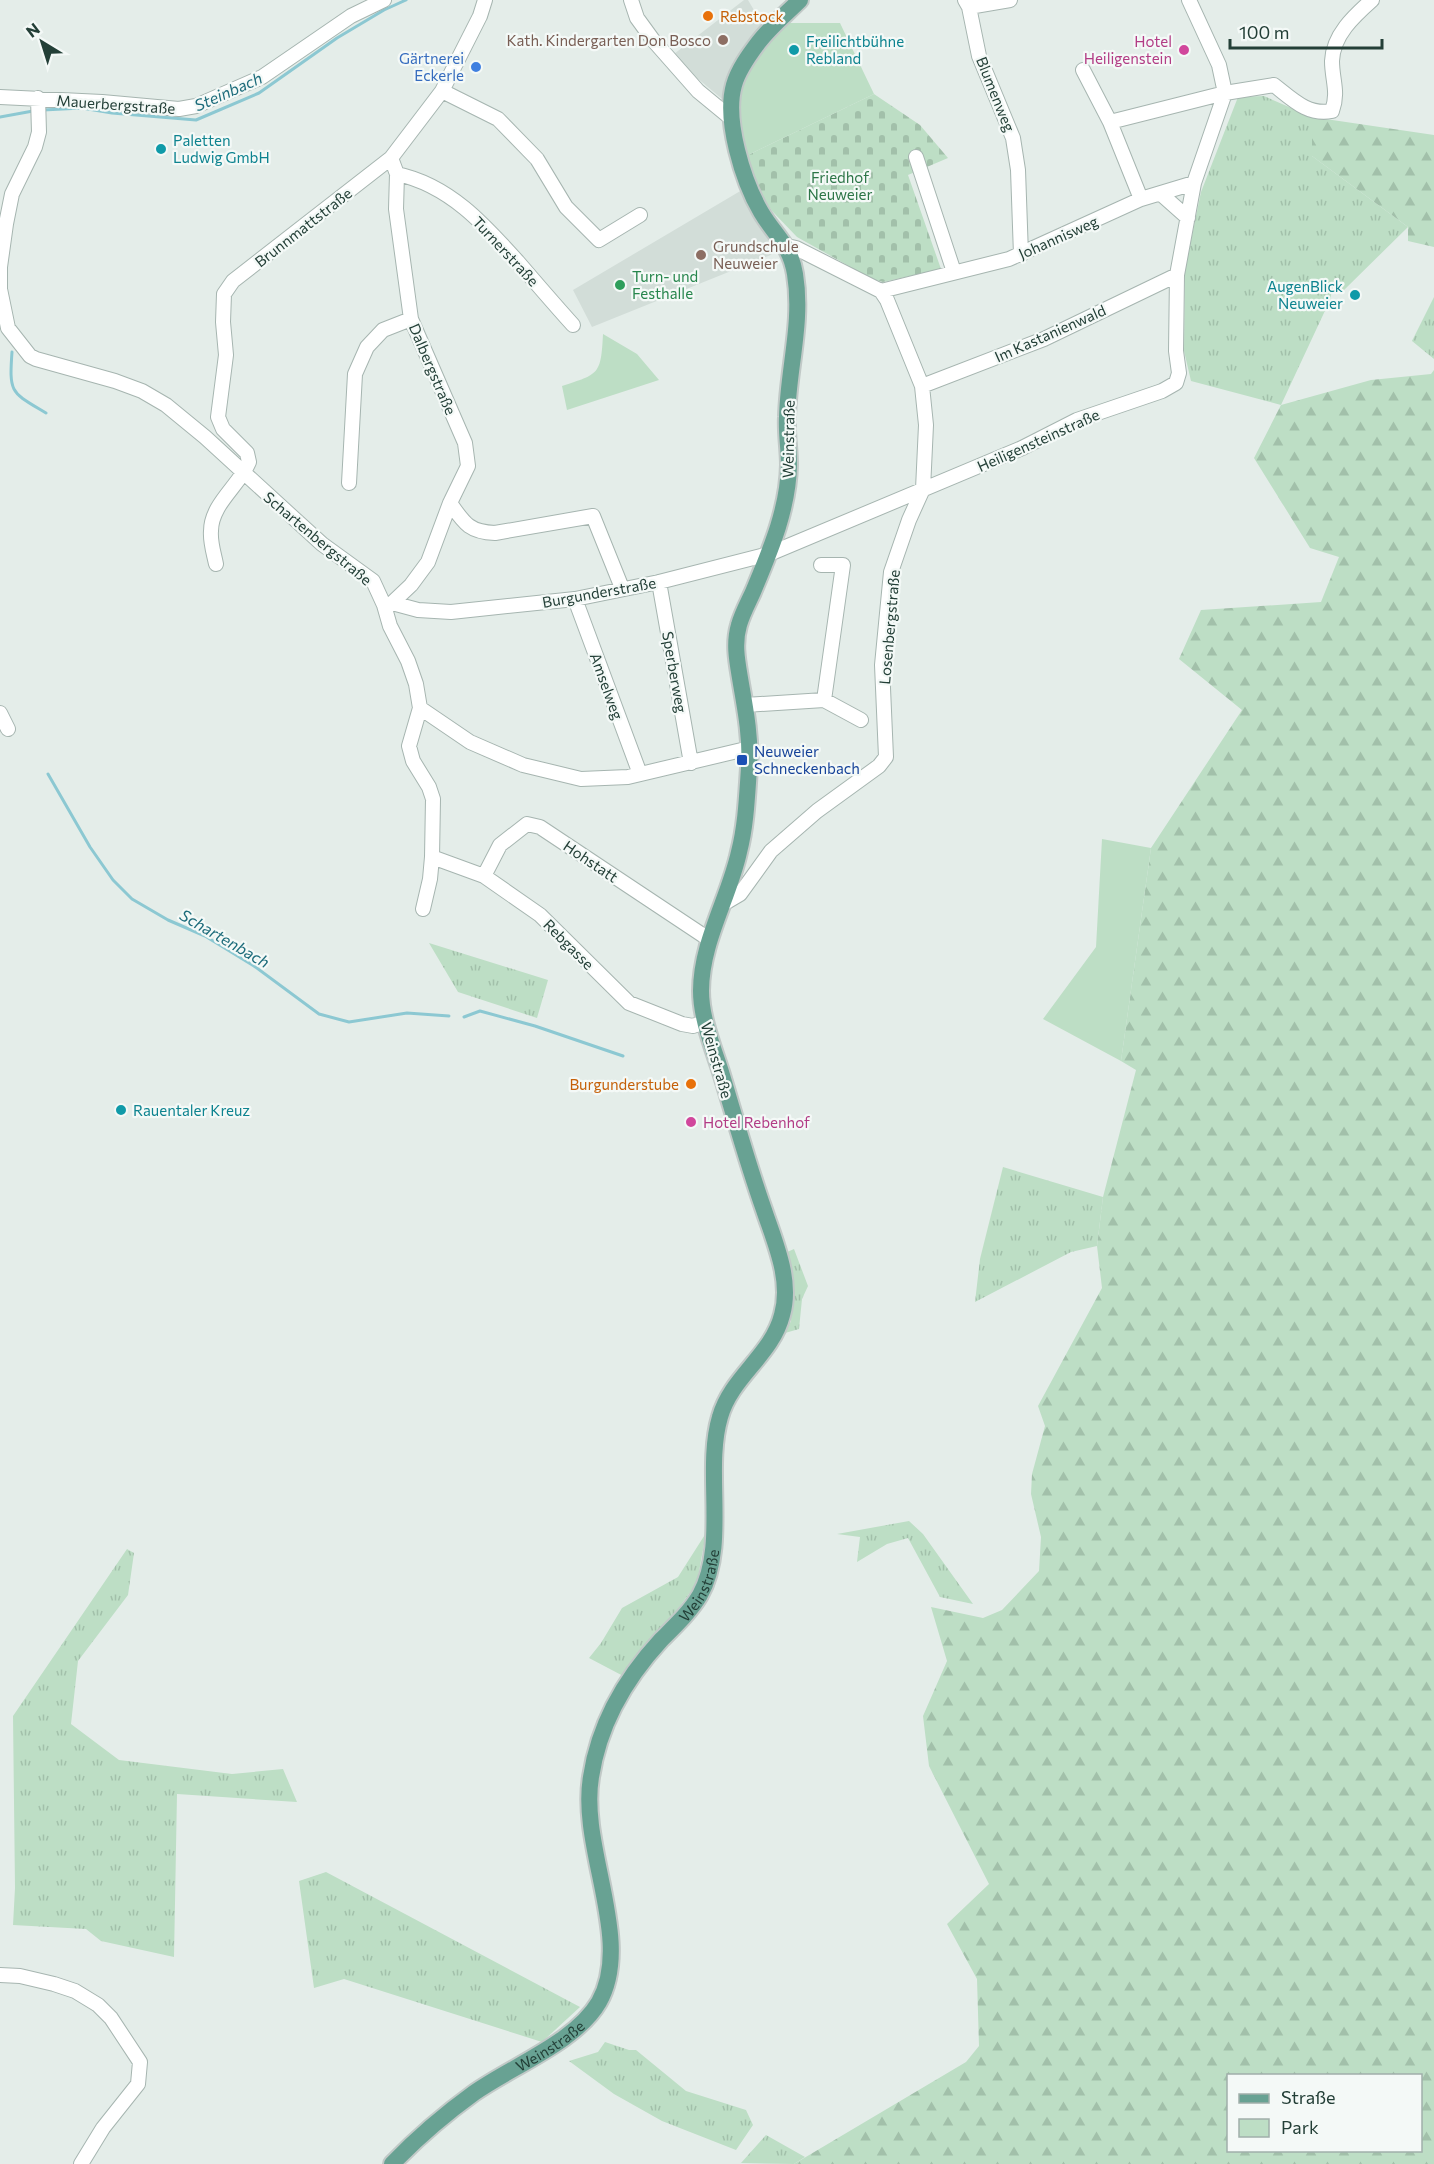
<svg xmlns="http://www.w3.org/2000/svg" width="1434" height="2164" viewBox="0 0 1434 2164" font-family="Commissioner,sans-serif">
<style>
.built{fill:#d2ddd8}
.grass{fill:url(#grass-tufts)}
.forest{fill:url(#forest-firs);fill-rule:evenodd}
.cemetery{fill:url(#cemetery-stones)}
.green{fill:#bddec5}
.lines{fill:none;stroke-linecap:round;stroke-linejoin:round}
.stream{stroke:#8cc8d2;stroke-width:3}
.minor-casing{stroke:#a6b5b0;stroke-width:16}
.major-casing{stroke:#c1c9c7;stroke-width:20}
.minor{stroke:#fff;stroke-width:14}
.major{stroke:#68a293;stroke-width:16}
.food-dot{fill:#e8710a;stroke:#f4f9f7;stroke-width:2}
.education-dot{fill:#8d6e63;stroke:#f4f9f7;stroke-width:2}
.culture-dot{fill:#0f9aa8;stroke:#f4f9f7;stroke-width:2}
.hotel-dot{fill:#d1479c;stroke:#f4f9f7;stroke-width:2}
.shop-dot{fill:#3f7fe0;stroke:#f4f9f7;stroke-width:2}
.leisure-dot{fill:#2e9e5b;stroke:#f4f9f7;stroke-width:2}
.transit-dot{fill:#1a4fb4;stroke:#f4f9f7;stroke-width:2}
.labels{text-anchor:middle;dominant-baseline:central;stroke-width:4.5;stroke-linejoin:round;paint-order:stroke}
.food-label{font-size:15px;fill:#c56008;stroke:#f4f9f7;text-anchor:start}
.education-label{font-size:15px;fill:#785e54;stroke:#f4f9f7;text-anchor:end}
.culture-label{font-size:15px;fill:#0d838f;stroke:#f4f9f7;text-anchor:start}
.hotel-label{font-size:15px;fill:#b23c85;stroke:#f4f9f7;text-anchor:end}
.shop-label{font-size:15px;fill:#366cbe;stroke:#f4f9f7;text-anchor:end}
.street-label{font-size:15px;fill:#233f37;stroke:#f4f9f7}
.park-label{font-size:15px;fill:#2d7648;stroke:#f4f9f7}
.leisure-label{font-size:15px;fill:#27864d;stroke:#f4f9f7;text-anchor:start}
.transit-label{font-size:15px;fill:#164399;stroke:#f4f9f7;text-anchor:start}
.water-label{font-size:16px;font-style:italic;fill:#1d6c7b;stroke:#f4f9f7}
</style>
<defs>
<pattern id="grass-tufts" width="24" height="20" patternUnits="userSpaceOnUse" patternTransform="scale(1.5)"><rect width="24" height="20" fill="#bddec5"/><path d="M3 7l-1-3M5 7V3M7 7l1-3M15 17l-1-3M17 17v-4M19 17l1-3" fill="none" stroke="#a2c0aa"/></pattern>
<pattern id="forest-firs" width="22" height="20" patternUnits="userSpaceOnUse" patternTransform="scale(1.5)"><rect width="22" height="20" fill="#bddec5"/><path d="M5 1l3.5 6h-7zM16 11l3.5 6h-7z" fill="#a2c0aa"/></pattern>
<pattern id="cemetery-stones" width="16" height="16" patternUnits="userSpaceOnUse" patternTransform="scale(1.5)"><rect width="16" height="16" fill="#bddec5"/><path d="M2 7V4a2 2 0 0 1 4 0v3zM10 15v-3a2 2 0 0 1 4 0v3z" fill="#a2c0aa"/></pattern>
</defs>
<rect width="100%" height="100%" fill="#e4ede9"/>
<path class="built" d="M744 0H748L764 27 724 98H721L690 72 674 54Z
M742 190 783 250 592 327 573 290Z"/>
<path class="grass" d="M1264 96 1312 117V156L1408 227 1343 291 1333 286 1330 300 1281 405 1191 381 1184 351 1185 270 1201 192 1238 97Z
M1434 297V359L1412 341Z
M429 943 548 980 537 1018 458 992Z
M1003 1167 1103 1197 1097 1246 1071 1252 975 1302 980 1259Z
M794 1249 808 1286 802 1299 799 1329 785 1333 791 1321 785 1253Z
M909 1521 923 1534 973 1604 940 1597 908 1538 887 1544 857 1562 860 1537 837 1534Z
M706 1533 697 1583 627 1678 589 1658 601 1643 622 1608 678 1577Z
M127 1549 134 1553 128 1595 78 1661 71 1724 119 1760 232 1774 283 1769 297 1802 177 1794 174 1957 101 1941 86 1929 13 1925 15 1888 13 1716Z
M326 1872 580 2007 542 2042 344 1979 314 1988 299 1881Z
M605 2042 629 2050H636L686 2091 746 2110 753 2125 736 2150 662 2121 614 2094 569 2061 598 2052Z
M766 2135 805 2157 794 2164 741 2163Z"/>
<path class="forest" d="M1312 117 1434 135V247L1408 241V227L1312 156Z
M1434 370V2164H794L966 2062 979 2046 977 1979 947 1924 989 1884 929 1766 923 1716 947 1661 931 1607 983 1618 1002 1610 1039 1571 1041 1537 1031 1494 1032 1474 1045 1426 1038 1406 1102 1288 1097 1246 1103 1197 1136 1070 1121 1061 1151 848 1242 710 1179 659 1201 610 1321 602 1339 557 1310 548 1254 458 1281 405 1371 380 1431 374ZM1228 2076H1420V2150H1228Z"/>
<path class="cemetery" d="M874 94 920 125 948 158 908 175 941 269 883 282 872 279 797 237 772 211 756 187 746 156Z"/>
<path class="green" d="M785 23H840L874 94 746 156C744 144 741 131 739 119 735 81 760 49 785 23Z
M603 334 637 354 659 380 567 410 562 386C599 374 601 375 603 334Z
M1102 839 1151 848 1121 1061 1043 1019 1096 947Z"/>
<g class="lines">
<path class="stream" d="M43 110 82 108 112 113 196 120 259 93 337 38 384 10 406 0
M0 117 33 111
M12 352C9 394 11 392 46 413
M48 774 90 847 113 880 132 899 168 920 205 936 254 966 319 1014 349 1022 407 1013 449 1016
M464 1017 480 1011 535 1026 623 1056"/>
<g class="minor-casing">
<path id="minor" d="M631 0 637 18 653 40 698 91 732 119
M965 0 969 7 979 56 1013 138 1018 170 1021 255
M969 7 1010 0
M1083 70 1110 122
M442 91 498 119 537 159 566 207 599 240 640 215
M0 97 102 102 179 109 196 106 262 77 351 16 384 0
M38 98 39 132 35 147 12 194 6 224 0 267V289L8 328 30 356 36 359 115 381 142 391 166 405 205 437 322 544 373 581 384 605 390 626 408 661 416 684 420 708 470 742 523 765 581 779 628 777 750 748
M916 157 954 272
M397 174C449 185 484 224 518 262 536 283 554 304 573 325
M1161 194 1188 218
M1141 199 1110 122 1225 93 1274 85C1292 99 1308 116 1332 111 1339 92 1332 80 1332 61 1333 35 1354 16 1372 0
M881 291 1009 259 1141 199 1194 183
M922 386 1044 339 1177 275
M349 483 355 374 367 347 383 330 411 319
M450 503C464 523 469 532 495 533L593 516 622 588
M216 564C214 554 210 542 211 531 211 504 239 486 249 462L247 453 223 429 218 417 226 355 223 322 224 294 233 281 391 158 442 91 480 16 485 0
M821 565H843L824 700
M659 582 691 763
M575 599 640 774
M392 603 418 610 451 612 575 599 659 582 769 554 1022 448 1077 420 1162 391 1176 383 1179 373 1176 351 1177 275 1194 183 1225 93 1219 65 1189 0
M387 605 392 603 411 585 428 562 450 503 468 466 465 443 411 319 396 209 397 174 391 158
M745 705 824 700 861 720
M420 708 409 746 413 761 429 787 433 799 432 857 430 879 423 909
M0 713 8 729
M432 857 484 876 540 915 629 1003 682 1024 693 1026 705 1022
M484 876 500 845 527 824 540 827 710 940
M723 904 740 894 771 851 817 811 879 766 886 757 882 665 891 572 909 520 923 489 926 425 922 386 887 300 881 291 796 248 787 246
M0 1975 20 1976 54 1984 75 1991 98 2005 111 2018 140 2062 138 2084 103 2128 81 2164"/>
</g>
<g class="major-casing">
<g id="major">
<path id="s1" d="M392 2164C417 2138 445 2114 474 2093 512 2066 576 2042 599 2002 634 1940 579 1848 591 1777 599 1724 625 1679 661 1640 675 1626 690 1612 700 1595 728 1545 704 1470 720 1417 731 1377 772 1355 782 1315 792 1280 775 1243 764 1210 748 1165 735 1118 721 1072 713 1047 701 1018 701 991 701 942 729 898 739 852 746 825 747 796 749 768 751 740 746 712 741 684 738 665 733 645 739 625 742 614 748 603 753 592 770 551 788 510 789 465 789 449 786 433 787 417 788 369 803 322 795 274 790 244 775 236 761 212 743 181 724 120 734 85 738 70 749 55 758 43 770 27 786 14 800 0"/>
</g>
</g>
<use href="#minor" class="minor"/>
<use href="#major" class="major"/>
</g>
<g class="food-dot">
<circle cx="708" cy="16" r="6"/>
<circle cx="691" cy="1084" r="6"/>
</g>
<g class="education-dot">
<circle cx="723" cy="40" r="6"/>
<circle cx="701" cy="255" r="6"/>
</g>
<g class="culture-dot">
<circle cx="794" cy="50" r="6"/>
<circle cx="161" cy="149" r="6"/>
<circle cx="1355" cy="295" r="6"/>
<circle cx="121" cy="1110" r="6"/>
</g>
<g class="hotel-dot">
<circle cx="1184" cy="50" r="6"/>
<circle cx="691" cy="1122" r="6"/>
</g>
<circle class="shop-dot" cx="476" cy="67" r="6"/>
<circle class="leisure-dot" cx="620" cy="285" r="6"/>
<rect class="transit-dot" x="736" y="754" width="12" height="12" rx="3"/>
<g class="labels">
<g class="food-label">
<text x="720" y="16">Rebstock</text>
<text x="679" y="1084" text-anchor="end">Burgunderstube</text>
</g>
<g class="education-label">
<text x="711" y="40">Kath. Kindergarten Don Bosco</text>
<text x="713" y="246" text-anchor="start">Grundschule<tspan x="713" dy="17">Neuweier</tspan></text>
</g>
<g class="culture-label">
<text x="806" y="41">Freilichtbühne<tspan x="806" dy="17">Rebland</tspan></text>
<text x="173" y="140">Paletten<tspan x="173" dy="17">Ludwig GmbH</tspan></text>
<text x="1343" y="286" text-anchor="end">AugenBlick<tspan x="1343" dy="17">Neuweier</tspan></text>
<text x="133" y="1110">Rauentaler Kreuz</text>
</g>
<g class="hotel-label">
<text x="1172" y="41">Hotel<tspan x="1172" dy="17">Heiligenstein</tspan></text>
<text x="703" y="1122" text-anchor="start">Hotel Rebenhof</text>
</g>
<g class="shop-label">
<text x="464" y="58">Gärtnerei<tspan x="464" dy="17">Eckerle</tspan></text>
</g>
<g class="street-label">
<text transform="translate(996 94) rotate(68)">Blumenweg</text>
<text transform="translate(116 104) rotate(4)">Mauerbergstraße</text>
<text transform="translate(303 227) rotate(-38)">Brunnmattstraße</text>
<text transform="translate(1058 237) rotate(-24)">Johannisweg</text>
<text transform="translate(506 251) rotate(47)">Turnerstraße</text>
<text transform="translate(1050 333) rotate(-24)">Im Kastanienwald</text>
<text transform="translate(433 369) rotate(67)">Dalbergstraße</text>
<text transform="translate(788 439) rotate(-89)">Weinstraße</text>
<text transform="translate(1038 440) rotate(-24)">Heiligensteinstraße</text>
<text transform="translate(318 538) rotate(40)">Schartenbergstraße</text>
<text transform="translate(599 592) rotate(-10)">Burgunderstraße</text>
<text transform="translate(889 627) rotate(-85)">Losenbergstraße</text>
<text transform="translate(675 672) rotate(80)">Sperberweg</text>
<text transform="translate(607 686) rotate(70)">Amselweg</text>
<text transform="translate(591 861) rotate(34)">Hohstatt</text>
<text transform="translate(569 944) rotate(45)">Rebgasse</text>
<text transform="translate(717 1060) rotate(74)">Weinstraße</text>
<text stroke="none"><textPath href="#s1" startOffset="718">Weinstraße</textPath></text>
<text stroke="none"><textPath href="#s1" startOffset="198">Weinstraße</textPath></text>
</g>
<g class="park-label">
<text x="840" y="177">Friedhof<tspan x="840" dy="17">Neuweier</tspan></text>
</g>
<g class="leisure-label">
<text x="632" y="276">Turn- und<tspan x="632" dy="17">Festhalle</tspan></text>
</g>
<g class="transit-label">
<text x="754" y="751">Neuweier<tspan x="754" dy="17">Schneckenbach</tspan></text>
</g>
<g class="water-label">
<text transform="translate(228 91) rotate(-24)">Steinbach</text>
<text transform="translate(225 938) rotate(30)">Schartenbach</text>
</g>
</g>
<rect x="1227" y="2074" width="195" height="78" fill="#f4f9f7" stroke="#a0afaa" stroke-width="1.5"/>
<rect x="1239" y="2094" width="30" height="9" fill="#68a293" stroke="#a0afaa" stroke-width="1.5"/>
<text x="1281" y="2104" font-size="18" fill="#233f37">Straße</text>
<rect x="1239" y="2119" width="30" height="18" fill="#bddec5" stroke="#a0afaa" stroke-width="1.5"/>
<text x="1281" y="2134" font-size="18" fill="#233f37">Park</text>
<g transform="translate(42 42) rotate(322)" stroke="#f4f9f7" stroke-width="4.5" paint-order="stroke">
<path d="M0-4.5L10 22L0 15L-10 22Z" fill="#233f37"/>
<text y="-9" font-size="16" font-weight="bold" text-anchor="middle" fill="#233f37">N</text>
</g>
<path d="M1230 39v9h152v-9" fill="none" stroke="#233f37" stroke-width="3"/>
<text x="1239" y="39" font-size="18" fill="#233f37" stroke="#f4f9f7" stroke-width="4.5" paint-order="stroke">100 m</text>
</svg>
